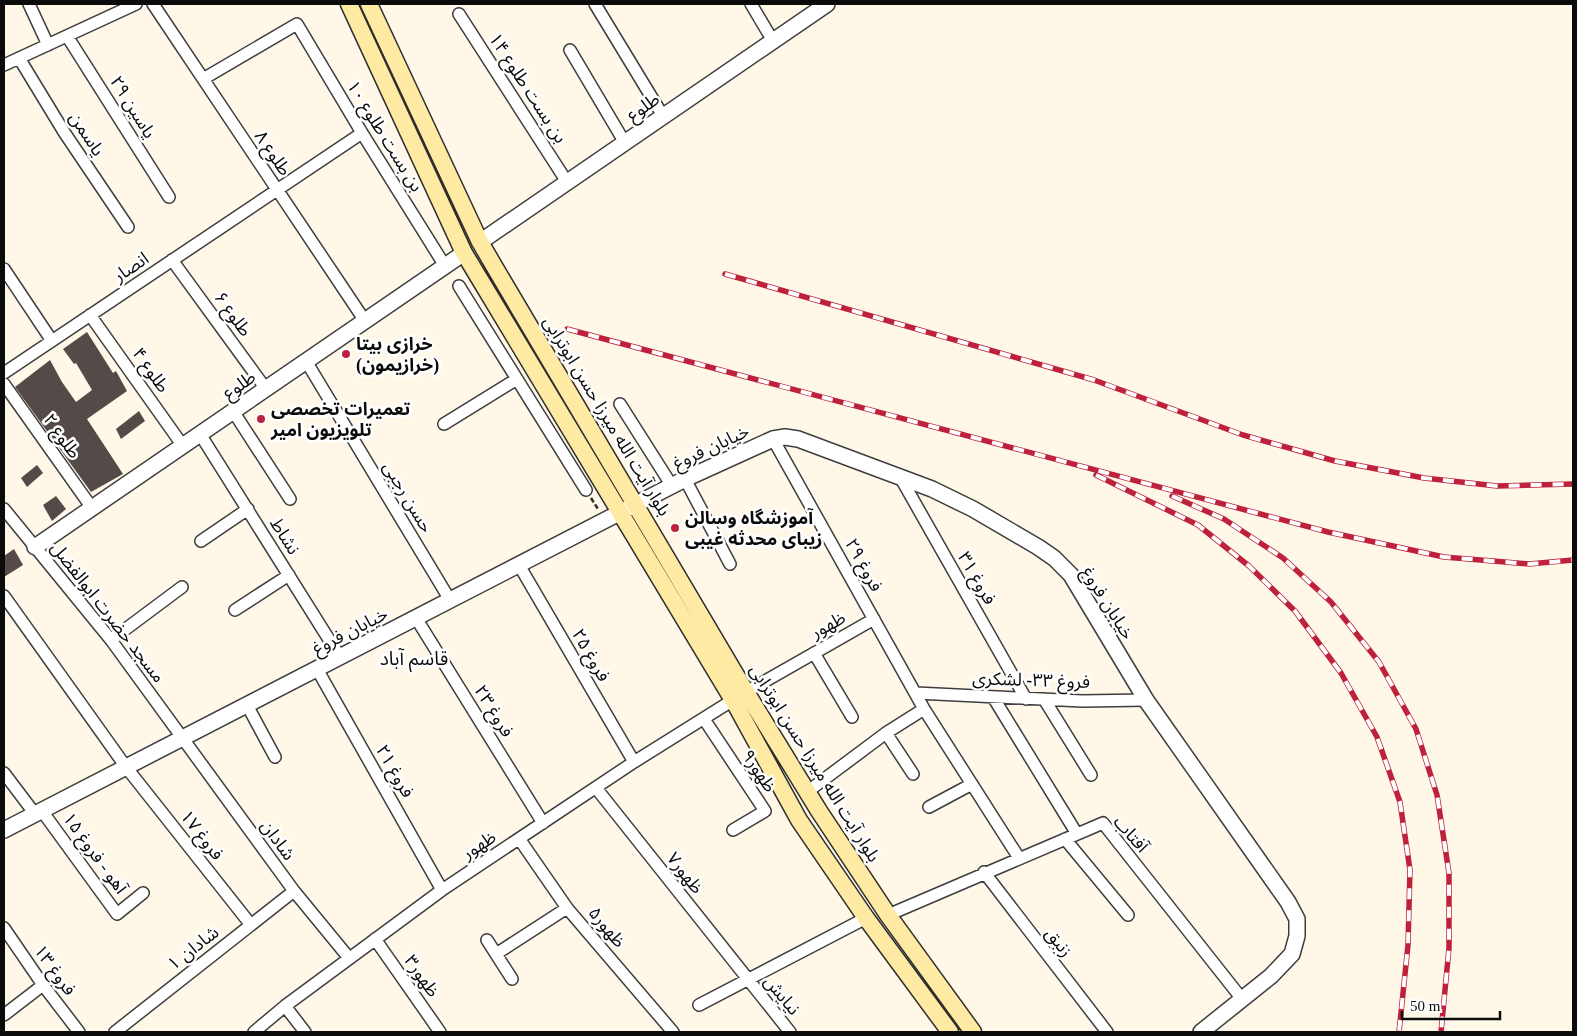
<svg xmlns="http://www.w3.org/2000/svg" width="1577" height="1036" viewBox="0 0 1577 1036" font-family="'Times New Roman','Noto Sans Arabic',serif">
<style>
.building{fill:#544a47}
.lines{fill:none;stroke-linecap:round;stroke-linejoin:round}
.minor-casing{stroke:#3e3e3e;stroke-width:14}
.tertiary-casing{stroke:#3e3e3e;stroke-width:18}
.secondary-casing{stroke:#2d2d2d;stroke-width:19}
.path{stroke:#2d2d2d;stroke-width:2.5;stroke-dasharray:5 2.5;stroke-linecap:butt}
.minor{stroke:#fff;stroke-width:11}
.tertiary{stroke:#fff;stroke-width:15}
.secondary{stroke:#ffeaa4;stroke-width:16}
.rail-casing{stroke:#bd213c;stroke-width:5.5}
.rail{stroke:#fff;stroke-width:4;stroke-dasharray:11;stroke-linecap:butt}
.poi-dot{fill:#bd213c;stroke:#fff;stroke-width:2}
.labels{text-anchor:middle;dominant-baseline:central;stroke-width:5;stroke-linejoin:round;paint-order:stroke}
.street-label{font-size:18px;fill:#0b0b0b;stroke:#fff}
.poi-label{font-size:18px;font-weight:bold;fill:#0b0b0b;stroke:#fff;text-anchor:start}
.neighbourhood-label{font-size:19px;fill:#0b0b0b;stroke:#fff}
</style>
<rect width="100%" height="100%" fill="#fff8e9"/>
<path class="building" d="M87 332 113 373 116 371 127 391 87 419 123 474 91 492 15 387 50 360 62 382 76 402 92 390 76 363 74 364 63 349Z
M139 411 145 421 121 439 116 429Z
M37 465 43 473 27 487 21 478Z
M56 496 66 509 52 521 43 505Z
M14 549 23 565 4 577V556Z"/>
<g class="lines">
<g class="minor-casing">
<path id="minor" d="M29 4 48 45
M153 4 365 321
M595 4 663 116
M751 4 773 41
M459 14 567 182
M67 36 169 197
M570 50 625 143
M19 58 64 132 128 227
M4 65 136 4
M203 79 297 24 362 133 445 266
M172 260 266 389
M4 269 52 341
M459 286 586 490
M90 315 183 446
M306 361 450 600
M4 373 362 133
M4 384 92 508
M620 404 672 486
M233 411 290 499
M444 424 517 379
M200 434 340 657
M773 439 924 709 1019 858
M899 475 1026 699
M685 479 730 564
M4 509 111 640 294 891 349 958
M201 541 248 509
M519 565 634 762
M4 596 126 767 251 925
M235 610 289 575
M416 618 543 823
M111 640 182 587
M814 653 852 717
M317 669 442 890
M746 692 874 619
M916 693 1082 701 1146 700
M993 697 1077 834
M1044 699 1091 775
M247 705 275 757
M704 719 765 811 733 830
M886 733 913 774
M4 773 35 814
M596 788 790 1032
M807 792 886 733 924 709
M929 807 972 784
M42 811 117 914 143 893
M1065 839 1128 915
M520 840 567 908 673 1032
M984 872 1107 1032
M888 915 1103 823 1242 999
M4 928 43 985 79 1032
M375 939 440 1032
M487 940 512 979
M496 954 567 908
M699 1005 866 918
M285 1006 305 1032
M4 1015 43 985
M115 1032 294 891
M254 1032 285 1006 442 890 634 762 733 700"/>
</g>
<g class="tertiary-casing">
<path id="tertiary" d="M480 242 827 4
M35 547 464 253
M4 830 685 479 773 439 785 437 798 439 932 489 973 509 1038 547 1054 558 1071 575 1146 700 1288 902 1297 919V936L1292 954 1271 976 1201 1032"/>
</g>
<g class="secondary-casing">
<path id="secondary" d="M349 4 464 253 733 700 799 820 866 918 950 1032
M369 4 480 242 494 266 746 692 819 811 888 915 973 1032"/>
</g>
<path class="path" d="M591 498 598 509"/>
<use href="#minor" class="minor"/>
<use href="#tertiary" class="tertiary"/>
<use href="#secondary" class="secondary"/>
<g class="rail-casing">
<path id="rail" d="M725 274 1094 380 1243 435 1335 461 1424 478 1497 486 1573 484
M567 329 1328 532 1444 557 1529 564 1573 560
M1096 475 1198 525 1249 566 1295 611 1341 673 1377 737 1400 802 1410 870 1408 945 1399 1032
M1172 496 1224 519 1283 558 1331 602 1379 662 1416 729 1437 795 1449 873V948L1441 1032"/>
</g>
<use href="#rail" class="rail"/>
</g>
<g class="poi-dot">
<circle cx="346" cy="354" r="5"/>
<circle cx="261" cy="419" r="5"/>
<circle cx="675" cy="528" r="5"/>
</g>
<g class="labels">
<g class="street-label">
<text transform="translate(528 88) rotate(57)">بن بست طلوع ۱۴</text>
<text transform="translate(133 107) rotate(58)">یاسین ۲۹</text>
<text transform="translate(643 107) rotate(-35)">طلوع</text>
<text transform="translate(87 134) rotate(57)">یاسمن</text>
<text transform="translate(385 136) rotate(58)">بن بست طلوع ۱۰</text>
<text transform="translate(273 153) rotate(56)">طلوع ۸</text>
<text transform="translate(131 267) rotate(-34)">انصار</text>
<text transform="translate(233 314) rotate(54)">طلوع ۶</text>
<text transform="translate(151 370) rotate(55)">طلوع ۴</text>
<text transform="translate(239 385) rotate(-35)">طلوع</text>
<text transform="translate(607 416) rotate(59)">بلوار آیت الله میرزا حسن ابوترابی</text>
<text transform="translate(62 436) rotate(54)">طلوع ۲</text>
<text transform="translate(711 447) rotate(-25)">خیابان فروغ</text>
<text transform="translate(408 497) rotate(59)">حسن رجبی</text>
<text transform="translate(285 536) rotate(58)">نشاط</text>
<text transform="translate(864 565) rotate(61)">فروغ ۲۹</text>
<text transform="translate(977 578) rotate(60)">فروغ ۳۱</text>
<text transform="translate(1108 603) rotate(58)">خیابان فروغ</text>
<text transform="translate(108 612) rotate(52)">مسجد حضرت ابوالفضل</text>
<text transform="translate(828 625) rotate(-29)">ظهور</text>
<text transform="translate(350 631) rotate(-27)">خیابان فروغ</text>
<text transform="translate(591 655) rotate(60)">فروغ ۲۵</text>
<text transform="translate(1031 680) rotate(2)">فروغ ۳۳- لشکری</text>
<text transform="translate(494 711) rotate(58)">فروغ ۲۳</text>
<text transform="translate(815 763) rotate(58)">بلوار آیت الله میرزا حسن ابوترابی</text>
<text transform="translate(395 771) rotate(60)">فروغ ۲۱</text>
<text transform="translate(759 771) rotate(56)">ظهور۹</text>
<text transform="translate(1131 834) rotate(48)">آفتاب</text>
<text transform="translate(202 835) rotate(52)">فروغ ۱۷</text>
<text transform="translate(278 840) rotate(54)">شادان</text>
<text transform="translate(479 845) rotate(-33)">ظهور</text>
<text transform="translate(95 853) rotate(54)">آهو - فروغ ۱۵</text>
<text transform="translate(685 873) rotate(52)">ظهور۷</text>
<text transform="translate(607 927) rotate(50)">ظهور۵</text>
<text transform="translate(1059 942) rotate(53)">زنبق</text>
<text transform="translate(193 948) rotate(-38)">شادان ۱</text>
<text transform="translate(55 970) rotate(54)">فروغ ۱۳</text>
<text transform="translate(422 976) rotate(55)">ظهور۳</text>
<text transform="translate(782 995) rotate(50)">نيايش</text>
</g>
<g class="poi-label">
<text x="356" y="344">خرازی بیتا<tspan x="356" dy="21">(خرازیمون)</tspan></text>
<text x="271" y="409">تعمیرات تخصصی<tspan x="271" dy="21">تلویزیون امیر</tspan></text>
<text x="685" y="518">آموزشگاه وسالن<tspan x="685" dy="21">زیبای محدثه غیبی</tspan></text>
</g>
<g class="neighbourhood-label">
<text x="414" y="658">قاسم آباد</text>
</g>
</g>
<rect width="1577" height="1036" fill="none" stroke="#0b0b0b" stroke-width="10"/>
<path d="M1402 1011v8h98v-8" fill="none" stroke="#0b0b0b" stroke-width="2.5"/>
<text x="1410" y="1011" font-size="15" fill="#0b0b0b" stroke="#ffffff" stroke-width="4" paint-order="stroke">50 m</text>
</svg>
